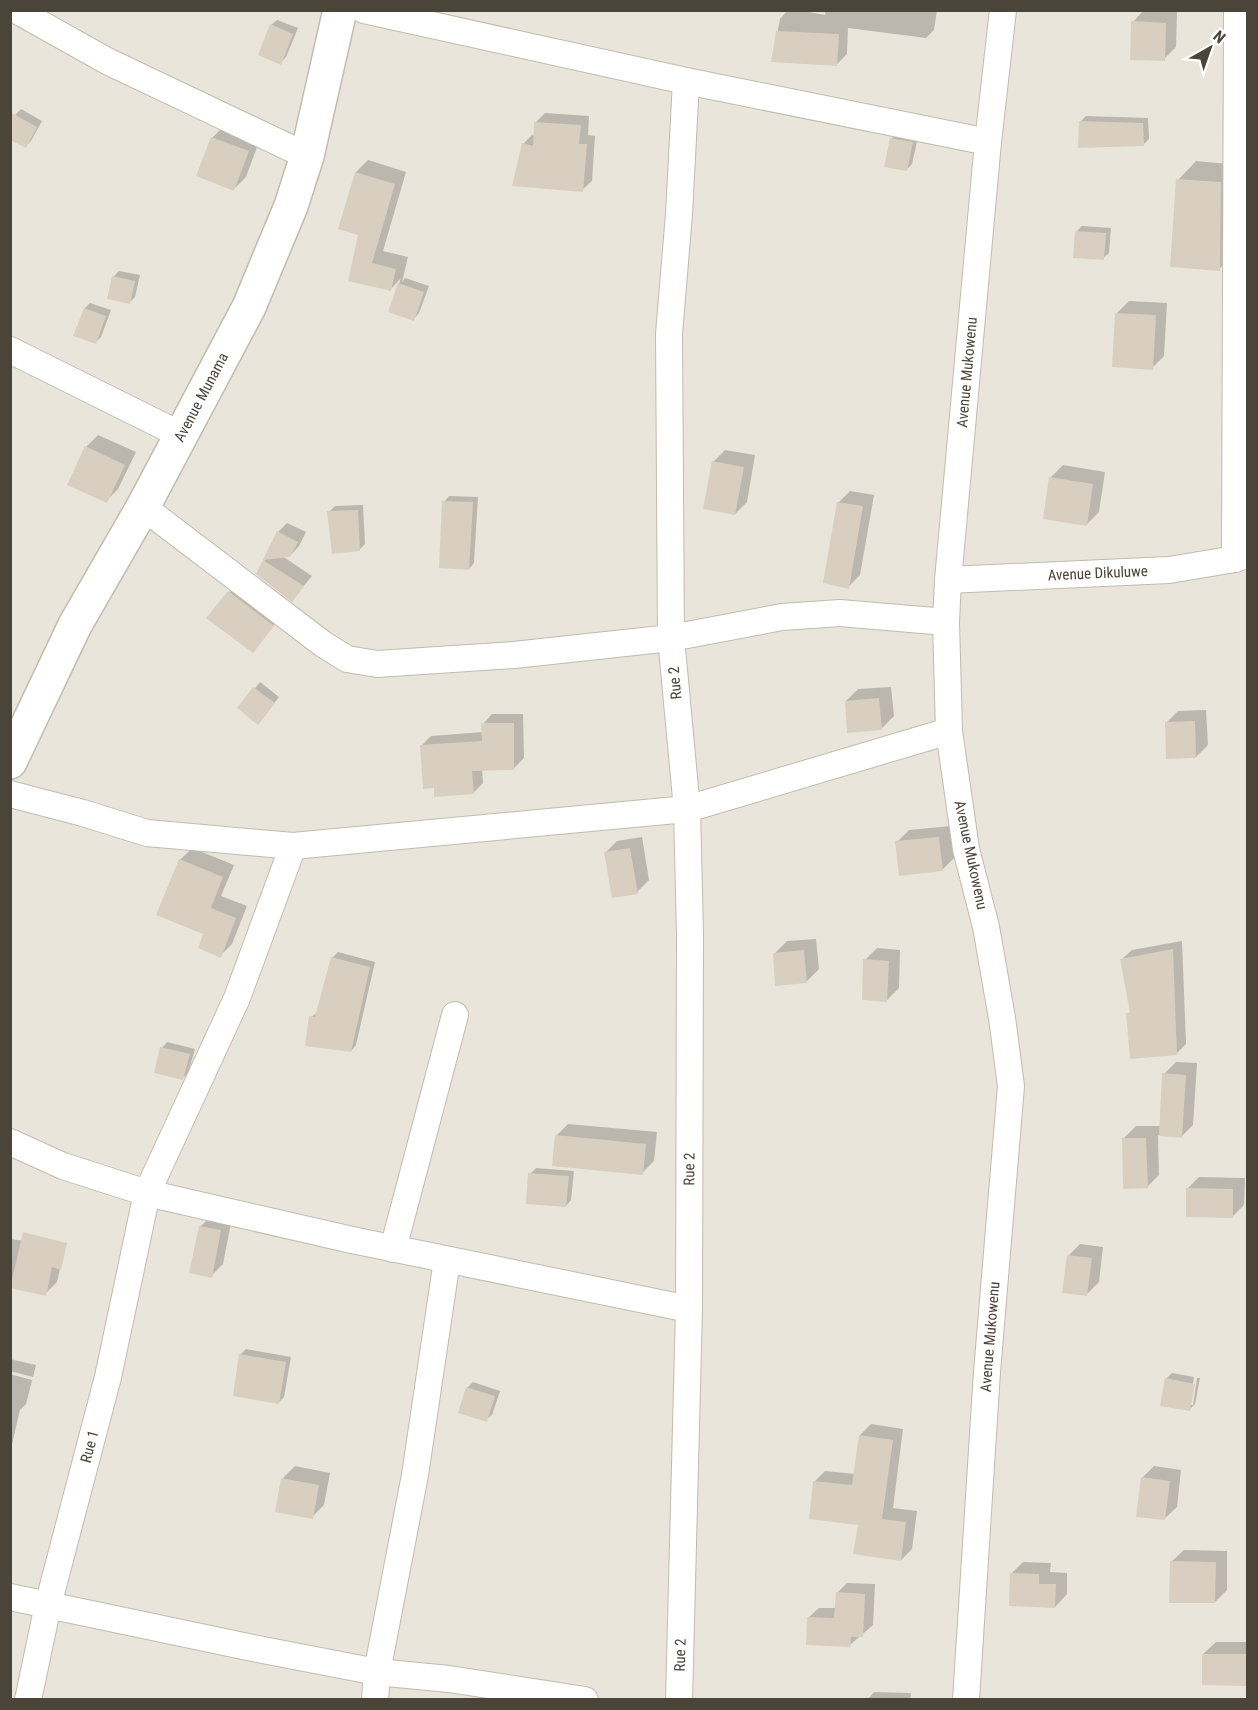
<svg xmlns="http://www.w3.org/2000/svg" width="1258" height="1710" viewBox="0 0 1258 1710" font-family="'Roboto Condensed',sans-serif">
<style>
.residential{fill:#eae5da}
.shadow{fill:#0003}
.building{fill:#d8cfc1}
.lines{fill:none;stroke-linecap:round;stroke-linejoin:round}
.minor-casing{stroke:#c2bbae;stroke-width:28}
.tertiary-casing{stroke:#c2bbae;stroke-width:36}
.minor{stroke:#fff;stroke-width:26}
.tertiary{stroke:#fff;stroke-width:33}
.labels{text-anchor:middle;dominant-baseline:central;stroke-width:4.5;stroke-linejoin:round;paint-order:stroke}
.street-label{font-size:15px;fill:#4b4439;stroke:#fff}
</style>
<rect width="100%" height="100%" fill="#f6f3ec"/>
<path class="residential" d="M11 11H1247V1699H11Z"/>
<path class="shadow" d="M788 10H798L825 15 826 10H937L934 30 926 38 848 28 847 54 837 64 772 61 780 19Z
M1144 10 1177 11 1176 47 1164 59 1133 22Z
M277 20 298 28 286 57 280 63 271 25Z
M21 109 42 121 31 141 25 147 15 115Z
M545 113 589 116 588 135 595 136 592 181 582 190 523 144 532 135 535 136 536 122Z
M1086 116 1148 118 1149 139 1143 145 1080 122Z
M224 126 260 139 246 177 234 189 212 138Z
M897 133 918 137 912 164 906 170 892 138Z
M368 160 406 172 383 251 408 257 402 282 405 278 429 286 419 313 414 319 390 311 401 278 391 289 349 280 360 234 356 172Z
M1196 161 1239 165 1237 251 1219 269 1178 180Z
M1082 226 1111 228 1109 253 1103 258 1076 232Z
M119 271 140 275 135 297 129 303 113 277Z
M1129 301 1167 303 1164 356 1152 368 1117 313Z
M90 303 111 310 101 337 96 342 85 308Z
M98 435 136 452 118 489 106 501 86 447Z
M725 450 755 455 747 502 735 514 713 462Z
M1063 465 1105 472 1099 512 1087 524 1051 477Z
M850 491 874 495 860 575 848 587 838 503Z
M449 496 478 497 474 563 469 569 444 502Z
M363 505 365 544 359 550 329 512 335 506Z
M287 523 306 532 299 546 290 556H282L312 576 292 600 258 574 278 532Z
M235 586 278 619 258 646 208 618Z
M260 682 279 697 264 717 239 708Z
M891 687 894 716 882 728 846 701 858 689Z
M1206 710 1208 745 1196 757 1166 723 1178 711Z
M492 714H523L524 758 514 768 482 769 483 783 473 793 435 787 421 746 431 736 483 732V724Z
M951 826 954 858 942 870 897 842 909 830Z
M642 837 649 880 637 892 605 853 617 841Z
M192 848 234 865 221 896 247 906 232 944 220 956 205 933 180 860Z
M816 939 819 969 807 981 775 953 787 941Z
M1182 941 1186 1044 1176 1054 1128 1014 1131 1011 1122 959 1132 950Z
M877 948 900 950 899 988 887 1000 865 960Z
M338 952 375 962 356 1045 351 1051 311 1017 318 1012 332 958Z
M167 1042 195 1049 188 1073 182 1079 162 1048Z
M1176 1062 1197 1063 1193 1125 1181 1137 1158 1135 1159 1175 1147 1187 1124 1138 1136 1126H1161L1164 1074Z
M568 1124 657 1132 654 1161 642 1173 556 1136Z
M536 1168 574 1171 571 1200 566 1206 530 1174Z
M1199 1177 1245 1178 1244 1205 1232 1217 1187 1189Z
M212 1215 232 1218 223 1264 211 1276 200 1227Z
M10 1239 65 1246 57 1282 45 1294 10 1287Z
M1080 1244 1103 1247 1099 1282 1087 1294 1068 1256Z
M246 1349 291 1357 284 1397 279 1402 240 1355Z
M10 1359 36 1365 26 1404 20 1410 10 1453V1374L32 1380 33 1377 10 1371Z
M1172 1373 1194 1377 1190 1405H1193L1197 1378H1200L1195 1404 1189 1410 1166 1379Z
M473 1382 500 1391 492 1415 486 1420 467 1388Z
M871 1424 903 1429 893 1508 917 1511 912 1549 901 1560 814 1482 825 1471 855 1474 860 1435Z
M295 1466 330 1473 324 1505 312 1517 283 1478Z
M1154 1466 1181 1470 1177 1507 1164 1519 1142 1478Z
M1184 1550 1227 1551V1590L1215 1602 1171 1562Z
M1023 1562 1051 1563 1050 1572 1067 1573V1594L1055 1607 1011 1574Z
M847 1583 875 1584 873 1625 850 1645 808 1618 819 1608H836L837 1593Z
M1216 1642H1248V1684L1203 1654Z
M874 1692 911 1693 910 1700H867Z"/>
<path class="building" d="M1131 21 1166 23 1165 61 1130 60Z
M270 24 293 34 281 65 258 55Z
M776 31 839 34 837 66 771 62Z
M10 112 37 127 26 148 10 140Z
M1079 121 1143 123 1144 146 1078 148Z
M534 122 581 125 579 144H587L583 192 512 186 522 143 533 146Z
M211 137 249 151 234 191 196 176Z
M890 138 913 142 907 171 884 167Z
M355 172 395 184 372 263 396 269 391 291 348 281 358 235 338 229Z
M1176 179 1221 182 1220 271 1170 267Z
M1075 231 1106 233 1104 260 1073 258Z
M112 276 135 281 130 304 107 299Z
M398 283 424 292 414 321 388 312Z
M84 308 106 316 96 344 73 336Z
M1115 313 1156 315 1153 370 1112 367Z
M85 446 125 465 107 503 67 485Z
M712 461 744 467 735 515 703 509Z
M1049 477 1093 484 1087 526 1043 519Z
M442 501 473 502 469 570 439 568Z
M837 502 863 506 849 589 823 583Z
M358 510 360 551 332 554 327 511Z
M277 531 298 542 290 557 263 560 304 586 292 602 256 574Z
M228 591 274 626 253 653 206 618Z
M253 687 275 703 258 725 237 708Z
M879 698 882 730 847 733 845 701Z
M1195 721 1196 758 1166 759 1165 722Z
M481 723H514V770L472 771 474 794 434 797V788L423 789 420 745 482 741Z
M939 837 943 871 899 876 895 841Z
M630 848 638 894 612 898 604 852Z
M179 859 223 877 211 908 236 918 221 958 198 948 203 934 156 915Z
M1173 949 1177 1055 1130 1059 1126 1013H1130L1120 959Z
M804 950 807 983 775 986 773 953Z
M331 957 370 967 351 1052 305 1046 309 1016 315 1017Z
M863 959 889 961 887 1002 862 1000Z
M160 1047 190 1054 183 1080 154 1073Z
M1162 1073 1186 1075 1182 1138 1159 1136Z
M555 1135 646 1144 643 1175 552 1166Z
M1122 1138H1146L1148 1188 1123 1189Z
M528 1173 569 1176 566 1207 526 1204Z
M1186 1188 1233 1189V1218L1186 1217Z
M199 1226 221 1230 212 1278 189 1273Z
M23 1232 67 1243 61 1270 52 1267 46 1296 10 1288Z
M1067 1255 1092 1258 1087 1296 1062 1293Z
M239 1354 286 1362 279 1404 233 1396Z
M1165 1378 1195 1384 1190 1411 1160 1406Z
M466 1387 495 1396 487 1422 458 1413Z
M859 1435 893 1440 882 1519 906 1522 901 1561 853 1554 858 1525 809 1519 813 1481 852 1485Z
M1141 1477 1170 1481 1165 1520 1136 1517Z
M281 1478 319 1485 313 1519 275 1512Z
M1170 1561 1216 1562 1215 1603H1169Z
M1010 1573 1039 1574V1584H1056L1055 1608 1009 1606Z
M836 1592 865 1594 863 1637H851L850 1647 806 1645 807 1617 834 1618Z
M1202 1654H1248V1686L1202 1685Z"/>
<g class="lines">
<g class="minor-casing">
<g id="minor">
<path d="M16 10 107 61 307 156"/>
<path d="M364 10 686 81 988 142"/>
<path d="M10 350 181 435"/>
<path d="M143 507 323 644 347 659 377 664 514 655 671 638 782 617 840 613 946 622"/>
<path d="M1235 559 1237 10"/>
<path id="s1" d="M948 580 1169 570 1235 559 1248 554"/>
<path d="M10 794 83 813 147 833 293 846 687 809 949 731"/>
<path d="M10 1142 63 1166 147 1193 352 1240 689 1309"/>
<path d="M393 1249 455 1015"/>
<path d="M10 1597 248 1647 377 1672 449 1679 585 1700"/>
<path id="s2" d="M28 1700 48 1605 108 1377 147 1193 237 998 293 846"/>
<path d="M375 1700 377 1672 415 1475 447 1260"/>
<path id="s3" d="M679 1700 689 1309 690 935 687 809 671 638 669 334 679 214 686 81"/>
<path id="s4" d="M966 1700 987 1372 1011 1086 1002 1018 986 927 966 849 949 731 946 622 948 580 988 142 1003 10"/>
</g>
</g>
<g class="tertiary-casing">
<g id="tertiary">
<path id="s5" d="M10 762 75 625 143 507 249 307 291 206 307 156 340 10"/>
</g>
</g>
<use href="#minor" class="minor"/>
<use href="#tertiary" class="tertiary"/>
</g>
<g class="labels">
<g class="street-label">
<text stroke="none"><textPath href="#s4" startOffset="1336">Avenue Mukowenu</textPath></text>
<text stroke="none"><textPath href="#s5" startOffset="412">Avenue Munama</textPath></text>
<text stroke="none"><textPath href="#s1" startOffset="150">Avenue Dikuluwe</textPath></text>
<text transform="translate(675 683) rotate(-95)">Rue 2</text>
<text transform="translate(971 855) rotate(78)">Avenue Mukowenu</text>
<text stroke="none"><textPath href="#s3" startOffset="531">Rue 2</textPath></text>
<text stroke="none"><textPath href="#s4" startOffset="364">Avenue Mukowenu</textPath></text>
<text stroke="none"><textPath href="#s2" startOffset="261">Rue 1</textPath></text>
<text stroke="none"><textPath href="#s3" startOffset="45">Rue 2</textPath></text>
</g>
</g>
<rect width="1258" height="1710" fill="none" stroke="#4b4439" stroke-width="24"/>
<g transform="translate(1210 48) rotate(40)" stroke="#ffffff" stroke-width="4.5" paint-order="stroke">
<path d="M0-4.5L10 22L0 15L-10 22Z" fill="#4b4439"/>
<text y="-9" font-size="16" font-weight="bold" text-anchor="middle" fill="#4b4439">N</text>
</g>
</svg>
